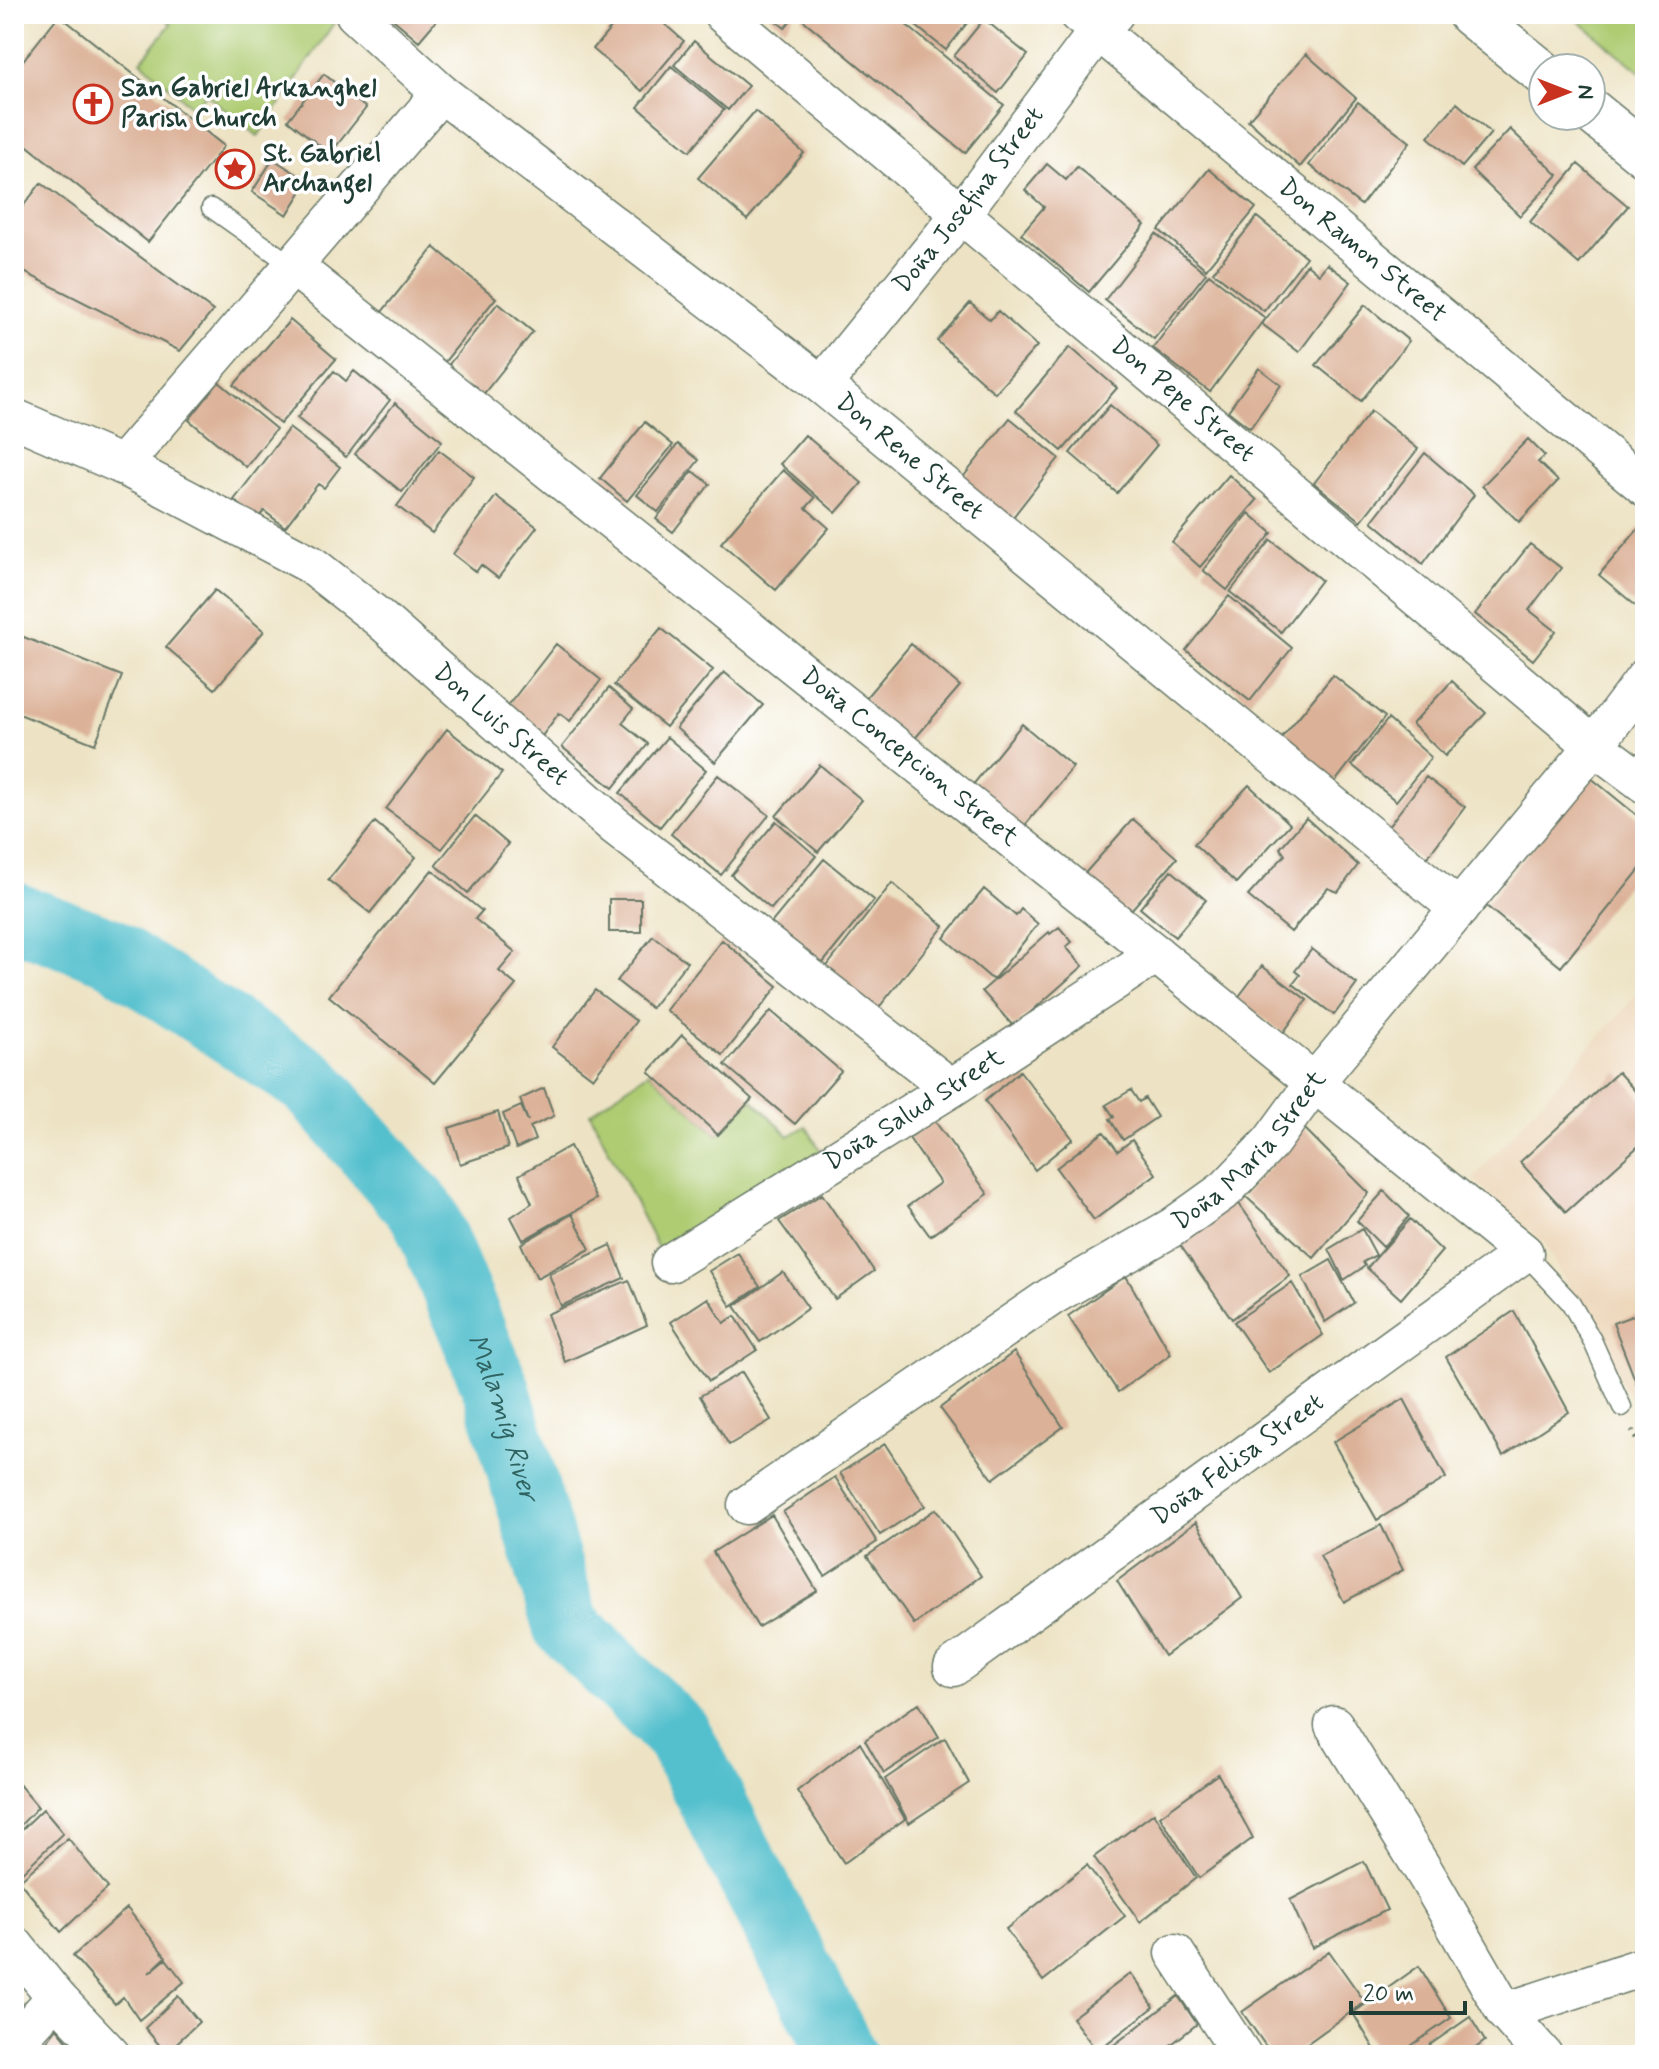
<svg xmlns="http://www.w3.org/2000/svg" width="1659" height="2069" viewBox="0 0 1659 2069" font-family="Mynerve,sans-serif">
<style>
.built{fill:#edd7ba}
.green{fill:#afcc73;stroke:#678454;stroke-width:2}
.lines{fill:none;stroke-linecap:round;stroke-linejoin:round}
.river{stroke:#54c0cd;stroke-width:68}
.building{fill:#dbb197}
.lane-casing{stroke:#677766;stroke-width:21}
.street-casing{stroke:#677766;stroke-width:41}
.secondary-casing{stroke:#677766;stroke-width:47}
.path{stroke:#677766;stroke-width:5;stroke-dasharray:2 6;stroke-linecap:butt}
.lane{stroke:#fff;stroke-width:18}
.street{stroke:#fff;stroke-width:38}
.secondary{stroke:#fff;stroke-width:44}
.labels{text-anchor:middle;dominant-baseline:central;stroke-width:7;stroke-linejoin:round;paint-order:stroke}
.poi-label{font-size:26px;font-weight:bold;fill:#1f3d34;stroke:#fff;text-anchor:start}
.street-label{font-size:26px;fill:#1f3d34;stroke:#fff}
.water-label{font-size:28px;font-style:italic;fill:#2f6462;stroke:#fff}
</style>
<rect width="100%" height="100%" fill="#fff"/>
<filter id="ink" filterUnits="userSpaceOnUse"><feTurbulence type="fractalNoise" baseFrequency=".0125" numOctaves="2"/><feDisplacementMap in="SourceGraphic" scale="16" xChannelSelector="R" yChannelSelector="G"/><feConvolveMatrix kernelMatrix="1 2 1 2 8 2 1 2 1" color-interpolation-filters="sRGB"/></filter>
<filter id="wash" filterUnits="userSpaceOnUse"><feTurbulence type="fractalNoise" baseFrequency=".006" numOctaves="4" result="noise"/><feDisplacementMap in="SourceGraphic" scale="32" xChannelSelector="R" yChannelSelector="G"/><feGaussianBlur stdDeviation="1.8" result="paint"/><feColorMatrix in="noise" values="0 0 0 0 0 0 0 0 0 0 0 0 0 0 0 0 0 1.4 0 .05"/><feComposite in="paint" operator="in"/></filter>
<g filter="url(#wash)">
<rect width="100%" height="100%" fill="#ede3c4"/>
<path class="built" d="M1645 985V1430L1634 1405 1544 1243 1473 1179Z"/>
<path class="green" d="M161 14H329L336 20 258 136 206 94 193 108 141 61 171 24Z
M1570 14H1645V76Z
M649 1072 718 1135 752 1099 789 1136 806 1126 823 1155 661 1254 590 1113Z"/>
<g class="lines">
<path class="river" id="s1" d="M14 916 109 951 309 1082 424 1214 496 1388 566 1625 678 1735 843 2055"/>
</g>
<g id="blocks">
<path class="building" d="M387 14H442L419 41Z
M623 14H653L684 41 642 91 593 49Z
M767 14H795L785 28Z
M806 14H893L1004 105 965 153 802 19Z
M901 14H974L946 50Z
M59 15 224 146 148 242 14 135V72Z
M984 19 1028 55 998 93 954 56Z
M694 41 748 86 728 110 674 65Z
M1306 54 1356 98 1300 167 1248 120Z
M671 66 724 110 690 151 638 107Z
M324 74 366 108 330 154 288 120Z
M1358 102 1410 142 1361 205 1309 165Z
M1457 103 1491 133 1462 167 1428 137Z
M755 111 804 153 747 220 698 178Z
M1510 129 1558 175 1520 216 1472 170Z
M273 159 308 181 287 215 252 192Z
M1047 164 1066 180 1077 167 1145 225 1089 292 1021 234 1044 207 1025 190Z
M1578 164 1628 206 1579 264 1530 222Z
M1209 169 1256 208 1206 269 1159 230Z
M41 183 213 311 180 351 14 267V218Z
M1257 217 1306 257 1264 311 1213 272Z
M1156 234 1206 273 1154 339 1105 300Z
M434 247 496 298 443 364 381 313Z
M1307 264 1319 274 1327 264 1351 282 1299 352 1262 324Z
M1209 274 1265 318 1210 392 1153 348Z
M498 303 533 332 481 397 446 368Z
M970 303 990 320 998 311 1037 346 995 393 937 341Z
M1365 305 1409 341 1361 401 1316 365Z
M290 320 336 359 280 424 234 385Z
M1070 347 1117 388 1062 451 1016 411Z
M1259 368 1281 385 1250 428 1228 411Z
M334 371 346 381 354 371 390 400 346 457 297 418Z
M219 382 276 429 246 467 189 420Z
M395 403 442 441 402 492 355 454Z
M1110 405 1157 445 1117 493 1070 453Z
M1371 411 1418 449 1361 521 1314 483Z
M1010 418 1059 458 1006 526 956 486Z
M645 422 673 445 627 501 600 478Z
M289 428 340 467 324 488 318 484 285 527 264 511 258 519 234 500Z
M805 435 862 483 836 513 780 464Z
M1528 439 1545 456 1538 462 1558 481 1519 522 1482 486Z
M678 444 699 460 658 512 637 495Z
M439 450 474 477 432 533 397 506Z
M1425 453 1474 495 1423 564 1372 521Z
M783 470 815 498 806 508 829 528 776 590 721 543Z
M693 471 710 484 673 532 656 519Z
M1229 475 1257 500 1200 567 1172 542Z
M496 496 537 527 498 578 481 565 476 572 453 554Z
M1249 513 1272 533 1227 590 1203 570Z
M1639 528 1645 533V608L1642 611 1599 575Z
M1271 540 1321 580 1281 632 1230 592Z
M1530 544 1561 568 1529 610 1556 631 1533 660 1475 614Z
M215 590 264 631 215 689 166 647Z
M1229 596 1292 648 1250 701 1186 650Z
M661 628 713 670 666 727 614 685Z
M21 636 122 676 95 744 14 712V655Z
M556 644 601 680 570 721 559 713 542 736 507 707Z
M911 644 960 686 911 743 863 701Z
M724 672 763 705 715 762 676 728Z
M1333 675 1385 717 1328 791 1273 748Z
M1452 681 1486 713 1445 756 1412 724Z
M609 688 633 709 622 723 648 744 613 788 562 747Z
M1388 719 1431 757 1396 801 1352 765Z
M1022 724 1073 767 1014 839 963 797Z
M447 729 502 773 442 849 386 809Z
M667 737 706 770 660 827 620 793Z
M820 765 862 800 818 852 776 816Z
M718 775 769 815 721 875 671 834Z
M1426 777 1465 807 1423 863 1384 832Z
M1590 777 1645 822V863L1561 967 1485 905Z
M1249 785 1290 824 1236 883 1194 844Z
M475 816 508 844 468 893 436 865Z
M1306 818 1358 865 1338 892 1328 888 1291 932 1248 896 1285 855 1280 848Z
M1133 819 1177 858 1123 919 1079 880Z
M776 821 816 856 771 909 731 875Z
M375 822 416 857 370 913 328 880Z
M824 859 874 900 818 969 767 928Z
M432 870 482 911 475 919 515 952 499 971 516 985 435 1083 329 996Z
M1171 870 1206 900 1175 937 1140 908Z
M892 883 944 926 876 1011 824 970Z
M984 889 1016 916 1021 909 1038 924 993 980 944 938Z
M609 899H641V932H609Z
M1059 927 1072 942 1066 947 1083 966 1014 1027 982 991 1049 932 1050 934Z
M653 936 687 962 651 1008 617 981Z
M722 940 778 986 723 1055 666 1010Z
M1312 949 1357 984 1334 1015 1293 984 1300 975 1295 971Z
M1262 966 1307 1000 1283 1033 1237 999Z
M595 990 636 1021 593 1078 552 1047Z
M771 1011 841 1071 795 1124 725 1065Z
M682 1035 752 1099 718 1135 649 1072Z
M1020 1071 1073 1139 1035 1170 985 1101Z
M1618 1072 1645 1102V1140L1566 1212 1520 1162Z
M544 1088 554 1116 530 1127 535 1140 516 1149 503 1114 521 1106 528 1121 520 1099Z
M1131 1090 1139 1102 1145 1098 1157 1117 1123 1140 1110 1119 1114 1117 1106 1105Z
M498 1112 508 1148 460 1164 449 1128Z
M934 1120 988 1194 930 1236 908 1206 940 1183 909 1138Z
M1304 1128 1369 1193 1314 1258 1244 1195Z
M1104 1132 1118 1151 1132 1140 1156 1174 1094 1220 1056 1168Z
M570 1146 596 1199 523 1240 511 1217 532 1203 519 1175Z
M1384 1191 1409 1216 1383 1247 1357 1221Z
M822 1194 874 1271 835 1299 779 1221Z
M1235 1198 1290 1276 1232 1319 1178 1242Z
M572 1214 590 1249 537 1278 521 1244Z
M1410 1219 1442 1251 1401 1299 1367 1268Z
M1362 1229 1376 1255 1363 1262 1365 1266 1344 1280 1329 1249Z
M611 1245 624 1278 561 1306 549 1274Z
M738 1253 760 1287 731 1306 709 1271Z
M1331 1260 1354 1303 1325 1322 1302 1277Z
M783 1272 808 1308 760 1342 735 1306Z
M1126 1276 1171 1354 1118 1392 1068 1316Z
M629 1280 647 1325 565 1362 547 1314Z
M1292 1283 1323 1335 1269 1373 1234 1322Z
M708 1298 724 1323 735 1316 757 1350 709 1381 671 1322Z
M1514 1311 1569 1412 1503 1456 1446 1357Z
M1645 1311V1388L1639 1390 1613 1323Z
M1014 1352 1063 1427 993 1479 940 1408Z
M742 1372 771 1420 729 1445 700 1396Z
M1404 1399 1446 1478 1377 1520 1333 1442Z
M885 1444 925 1506 880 1535 840 1473Z
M835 1477 877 1542 825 1576 783 1512Z
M936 1509 981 1576 914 1624 867 1556Z
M772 1515 817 1591 758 1627 713 1552Z
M1196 1522 1242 1598 1164 1656 1117 1581Z
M1381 1525 1403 1570 1344 1602 1320 1556Z
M919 1703 939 1737 884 1773 865 1740Z
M945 1738 969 1783 909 1823 885 1779Z
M860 1743 905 1819 844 1863 797 1791Z
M1218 1774 1253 1838 1199 1878 1160 1816Z
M17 1782 38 1807 14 1832V1785Z
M43 1809 63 1833 14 1880V1837Z
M1154 1813 1196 1878 1140 1922 1094 1857Z
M68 1838 108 1888 61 1932 19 1881Z
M1364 1861 1387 1910 1312 1948 1290 1900Z
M1087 1865 1125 1916 1043 1981 1006 1929Z
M127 1908 166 1957 149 1973 166 1959 184 1982 139 2020 123 1997 115 2004 73 1956Z
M1329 1951 1365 2002 1291 2055H1272L1242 2012Z
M1419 1966 1451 2018 1398 2055H1378L1353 2013Z
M1131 1973 1154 2007 1097 2051 1072 2018Z
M178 1996 199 2022 166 2053 145 2028Z
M1178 1996 1197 2024 1158 2055H1109L1106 2051Z
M1470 2017 1485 2041 1469 2053 1470 2055H1415Z
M57 2028 79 2055H36Z"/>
</g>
</g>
<g filter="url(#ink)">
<use href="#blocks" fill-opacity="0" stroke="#677766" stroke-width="2"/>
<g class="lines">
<g class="lane-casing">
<path id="lane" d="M211 208 293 266
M1524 1253 1570 1302 1592 1340 1622 1407"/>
</g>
<g class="street-casing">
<g id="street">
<path id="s2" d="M355 14 441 93 822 385 1459 909"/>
<path id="s3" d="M723 14 1594 746 1645 784"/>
<path id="s4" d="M1078 14 1645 487"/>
<path id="s5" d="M293 266 1156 954 1524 1253 953 1667"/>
<path id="s6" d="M822 385 960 215 1098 31 1114 14"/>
<path id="s7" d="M14 418 122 465 310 564 379 618 614 825 951 1088"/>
<path d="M122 465 441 93"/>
<path id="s8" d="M670 1263 951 1088 1156 954"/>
<path id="s9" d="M747 1505 1052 1296 1173 1227 1226 1189 1271 1142 1314 1083 1594 746 1645 678"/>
<path d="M1334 1725 1428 1878 1505 2012 1543 2055"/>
<path d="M14 1945 56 1997 111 2055"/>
<path d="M1175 1953 1242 2055"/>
<path d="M1505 2012 1645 1966"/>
<path d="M14 2044 56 1997"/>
</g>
</g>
<g class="secondary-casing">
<path id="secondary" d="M1470 14 1543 73
M1591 111 1645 155"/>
</g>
<path class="path" d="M1632 1430 1645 1459"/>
<use href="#lane" class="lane"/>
<use href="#street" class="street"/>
<use href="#secondary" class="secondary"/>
</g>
</g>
<defs>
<g id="church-ring" transform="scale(2)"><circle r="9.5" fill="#fff" stroke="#c8321e" stroke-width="1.5"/><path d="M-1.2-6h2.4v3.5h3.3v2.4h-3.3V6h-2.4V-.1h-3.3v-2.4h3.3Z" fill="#c8321e"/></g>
<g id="sight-ring" transform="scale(2)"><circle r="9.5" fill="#fff" stroke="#c8321e" stroke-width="1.5"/><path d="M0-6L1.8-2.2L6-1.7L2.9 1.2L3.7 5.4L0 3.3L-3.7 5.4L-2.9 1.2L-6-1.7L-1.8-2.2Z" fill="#c8321e"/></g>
</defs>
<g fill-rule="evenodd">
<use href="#church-ring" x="93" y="104"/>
<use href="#sight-ring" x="235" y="169"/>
</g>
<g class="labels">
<g class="poi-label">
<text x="121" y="89">San Gabriel Arkanghel<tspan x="121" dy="30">Parish Church</tspan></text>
<text x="263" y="154">St. Gabriel<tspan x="263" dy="30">Archangel</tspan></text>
</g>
<g class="street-label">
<text stroke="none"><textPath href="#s6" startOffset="236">Doña Josefina Street</textPath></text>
<text stroke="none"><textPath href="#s4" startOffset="370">Don Ramon Street</textPath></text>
<text stroke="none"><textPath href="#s3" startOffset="600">Don Pepe Street</textPath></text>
<text stroke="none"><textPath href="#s2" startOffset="710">Don Rene Street</textPath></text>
<text stroke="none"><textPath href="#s7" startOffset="580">Don Luis Street</textPath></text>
<text stroke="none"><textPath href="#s5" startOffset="788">Doña Concepcion Street</textPath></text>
<text stroke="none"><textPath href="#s8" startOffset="288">Doña Salud Street</textPath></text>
<text stroke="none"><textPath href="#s9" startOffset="618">Doña Maria Street</textPath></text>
<text transform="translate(1238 1460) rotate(-36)">Doña Felisa Street</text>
</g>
<g class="water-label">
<text stroke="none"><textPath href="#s1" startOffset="734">Malamig River</textPath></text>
</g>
</g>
<rect width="1659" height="2069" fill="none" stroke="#fff" stroke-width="48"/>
<g transform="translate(1567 92) rotate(90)"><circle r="38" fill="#ffffff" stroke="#a5b1ae" stroke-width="2"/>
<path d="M0-6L14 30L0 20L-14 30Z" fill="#c8321e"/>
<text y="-12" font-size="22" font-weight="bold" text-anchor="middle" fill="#1f3d34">N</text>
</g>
<path d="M1351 2001v12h114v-12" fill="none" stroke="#1f3d34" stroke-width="4"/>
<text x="1363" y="2001" font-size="24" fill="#1f3d34" stroke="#ffffff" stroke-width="6" paint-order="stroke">20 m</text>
</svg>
